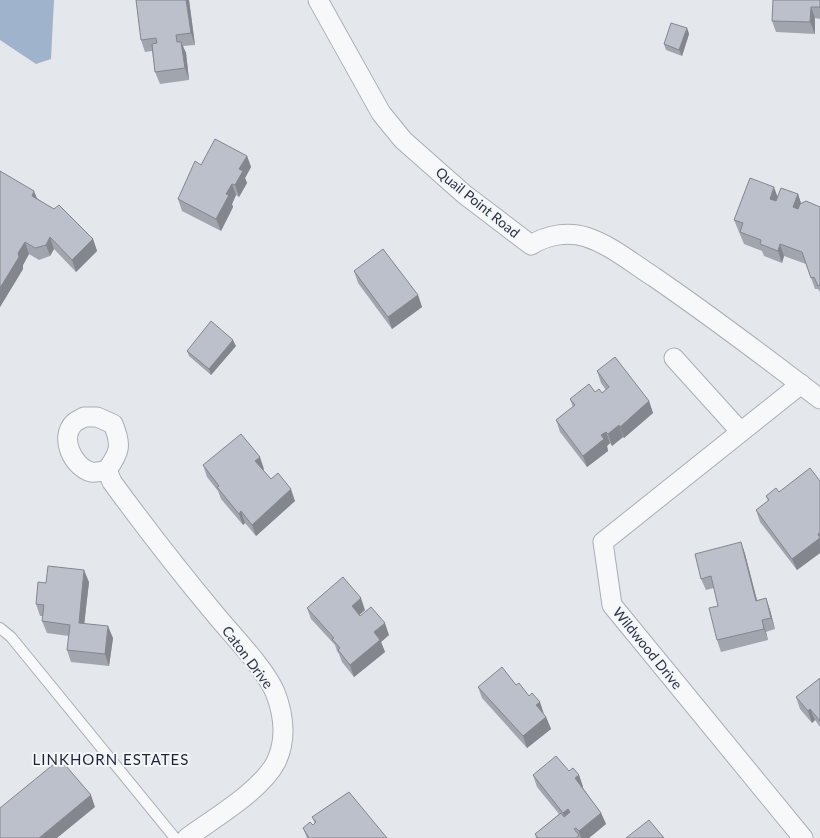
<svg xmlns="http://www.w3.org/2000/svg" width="820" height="838" viewBox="0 0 820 838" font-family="Lato,sans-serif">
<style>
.water{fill:#9fb4cc}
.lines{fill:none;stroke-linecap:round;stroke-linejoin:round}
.service-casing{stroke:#a9aeb7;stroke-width:12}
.minor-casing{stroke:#a9aeb7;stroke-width:21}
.service{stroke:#f7f8fa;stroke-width:10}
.minor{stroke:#f7f8fa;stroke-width:19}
.wall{fill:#a1a5ae}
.shaded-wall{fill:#83868d}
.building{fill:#bbc0ca;stroke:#83868d}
.labels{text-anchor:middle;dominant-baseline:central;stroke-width:4;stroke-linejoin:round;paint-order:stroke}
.street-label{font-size:14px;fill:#2b3445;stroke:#f4f6f9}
.neighbourhood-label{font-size:15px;letter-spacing:1px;fill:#1d2536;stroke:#f4f6f9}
</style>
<rect width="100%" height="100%" fill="#e4e7ec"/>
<path class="water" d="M0 0H54L51 59 36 64 0 40Z"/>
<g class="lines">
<g class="service-casing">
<path id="service" d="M0 628 11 637 175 838"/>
</g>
<g class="minor-casing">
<path id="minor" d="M318 0 381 113 403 140 464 194 531 245C547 235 568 231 586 237 611 245 632 263 654 277 711 316 765 357 820 399
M674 358 740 431
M801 384 603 542 612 605 803 838
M84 417H97L113 424C122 445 120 452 107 470 102 471 95 473 91 472 73 467 59 438 74 423 76 421 81 419 84 417Z
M107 470 112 482C145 527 179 571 215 614 232 635 264 667 275 692 284 715 287 739 276 762 261 791 214 818 187 838"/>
</g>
<use href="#service" class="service"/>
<use href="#minor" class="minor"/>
</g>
<path class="wall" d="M136 0H189L195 45 183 46 186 53 189 80 160 84 155 72 152 51 145 52 141 40Z
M820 0V19L815 18V34L776 32 772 21Z
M687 28 689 34 682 56 666 50 664 44Z
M247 156 251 167 245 178 247 183 239 197 236 195 232 204 233 207 221 231 182 211 178 199 201 165Z
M0 171 93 239 97 251 76 272 54 249 50 256 39 260 29 254 23 265V269L0 307Z
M798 194 801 204 820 207V292L818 289H815L806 264 784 256 782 263 764 256 762 251 744 244 734 220 778 196Z
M354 271 418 295 422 307 392 329 358 283Z
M236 346 211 375 189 356 187 351Z
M597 371 649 401 653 413 624 438 623 437 612 446 610 443 607 446 608 451 587 467 560 432 556 420 573 407 570 399 595 392 602 393 606 390 601 383Z
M203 465 264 469 263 470 271 479 295 501 256 536 245 523 243 525 221 499 218 491 207 477Z
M820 481V553L797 570 760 522 756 510 768 501 766 496Z
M741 542 745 554 757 600 766 598 770 610 775 629 766 632 768 640 721 652 717 640 718 606 714 588 706 590 701 579Z
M89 582 84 624 113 638 109 666 71 662 67 650 69 636 47 633 42 621 43 616H40L36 604 46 583Z
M307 608 365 610 359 615 360 616 389 635 381 642 385 652 354 677 342 662 339 654 337 651 335 645 311 619Z
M820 678V727L815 720 812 723 800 709 796 697Z
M516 685 546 717 551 729 527 748 482 698 478 687Z
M569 771 579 775 583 787V788L601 813 606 824 589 838H536L535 834 559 814 537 787 533 775Z
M312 817 387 838H307L303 828 313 825 315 824Z"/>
<path class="shaded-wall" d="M186 0H189L195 45 191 33Z
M811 7 815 18V34L810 22Z
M687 28 689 34 682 56 679 50Z
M181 42 186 53 189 80 185 68Z
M247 156 251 167 245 178 247 183 239 197 235 185 239 169Z
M232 184 236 195 232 204 233 207 221 231 216 219 226 194Z
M774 187 778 198 774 211 770 199Z
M34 191 39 203 32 196Z
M798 194 802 206 797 219 793 207Z
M50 237 54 249 50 256 46 245Z
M93 239 97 251 76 272 72 260Z
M25 242 29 254 23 265V269L0 307V288L18 253Z
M780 244 784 256 782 263 778 251Z
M418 295 422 307 392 329 388 317Z
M233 340 236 346 211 375 209 369Z
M649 401 653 413 624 438 620 427Z
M619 425 623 437 612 446 608 434Z
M606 432 610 443 607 446 608 451 587 467 583 456 601 435Z
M260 457 264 469 260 473 255 461Z
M291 489 295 501 256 536 252 525Z
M241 511 245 523 243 525 239 514Z
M820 533V553L797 570 792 559Z
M741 542 745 554 760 612 756 601Z
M84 570 89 582 83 635 79 623Z
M361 598 365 610 356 618 352 606Z
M766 598 770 610 775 629 771 618Z
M762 620 766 632 768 640 764 629Z
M385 623 389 635 381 642 385 652 354 677 350 665 374 632Z
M108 626 113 638 109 666 105 654Z
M540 702 544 714 536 705Z
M810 709 815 720 812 723 808 711Z
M546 717 551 729 527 748 523 736Z
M579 775 583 787 580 790 575 778Z
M91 795 95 807 57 838H39Z
M568 809 573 821 568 825 563 813Z
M601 813 606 824 589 838H581L579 831Z"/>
<path class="building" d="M136 0H186L191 33 176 35 177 42H181L185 68 155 72 152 44 157 43 156 38 141 40Z
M773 0H820V7H811L810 22 772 21Z
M671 23 687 28 679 50 664 44Z
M215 139 247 156 239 169 243 171 235 185 232 184 226 194 229 195 216 219 178 199 195 161 201 165Z
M0 171 34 191 32 196 54 209 59 205 93 239 72 260 50 237 46 245 35 248 25 242 18 253 19 257 0 288Z
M750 178 774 187 770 199 776 201 781 188 798 194 793 207 798 209 800 204 806 201 820 207V285L818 286 814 277 811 278 802 252 780 244 778 251 760 244 761 240 740 232 743 223 734 220Z
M383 249 418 295 388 317 354 271Z
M211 321 233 340 209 369 187 351Z
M615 357 649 401 620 427 619 425 608 434 606 432 601 435 604 439 583 456 556 420 575 405 570 399 589 384 595 392 599 389 602 393 609 387 597 371Z
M241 434 260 457 255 461 271 479 278 473 291 489 252 525 241 511 239 514 217 487 219 486 203 465Z
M810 468 820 481V533L818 534 820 538 792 559 756 510 769 500 766 496 776 488 779 492Z
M741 542 756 601 766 598 771 618 762 620 764 629 717 640 709 608 718 606 711 576 701 579 695 554Z
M48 566 84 570 79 623 108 626 105 654 67 650 70 625 42 621 44 605 36 604 38 582 46 583Z
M343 577 361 598 352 606 360 616 371 607 385 623 374 632 380 640 350 665 338 650 340 648 332 639 334 638 307 608Z
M502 667 516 685 519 683 529 696 532 693 540 702 536 705 546 717 523 736 478 687Z
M820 678V721L810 709 808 711 796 697Z
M556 756 569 771 573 768 579 775 575 778 601 813 579 831 576 828 574 829 579 835 576 838H538L535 834 561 813 564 817 570 812 568 809 563 813 533 775Z
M60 759 91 795 39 838H0V808Z
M349 792 387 838H309L303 828 310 822 313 825 316 822 312 817Z
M649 820 664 838H626Z"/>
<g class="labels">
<g class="street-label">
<text transform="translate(478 202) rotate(39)">Quail Point Road</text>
<text transform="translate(648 648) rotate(51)">Wildwood Drive</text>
<text transform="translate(248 657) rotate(53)">Caton Drive</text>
</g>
<g class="neighbourhood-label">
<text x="111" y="759">LINKHORN ESTATES</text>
</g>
</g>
</svg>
